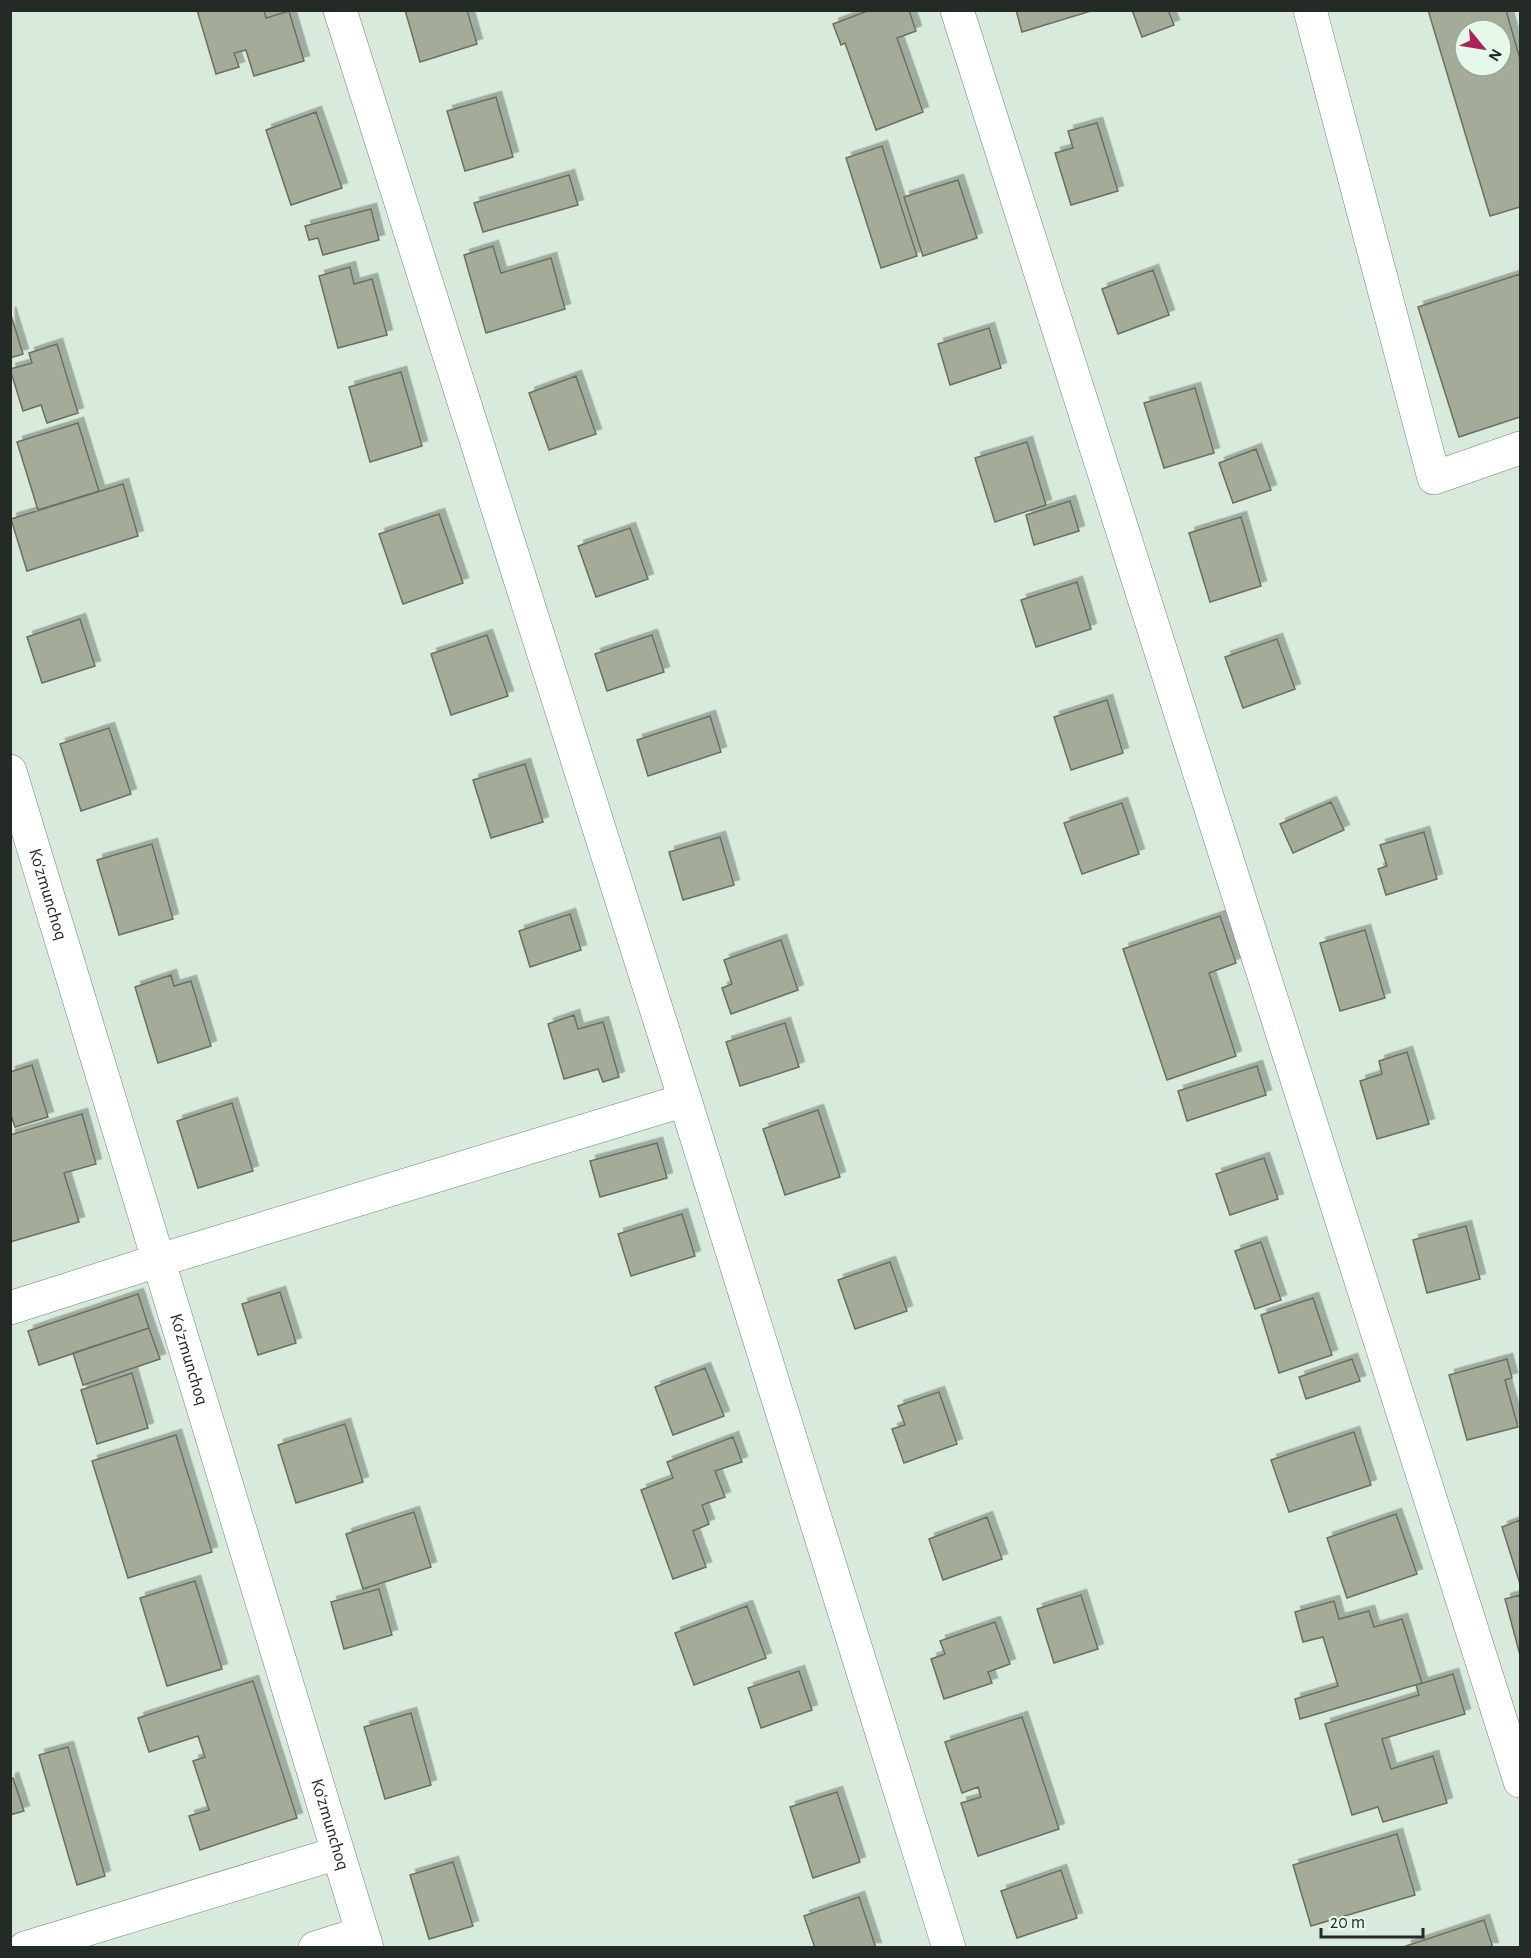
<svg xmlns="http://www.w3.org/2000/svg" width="1531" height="1958" viewBox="0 0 1531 1958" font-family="'Alegreya Sans',sans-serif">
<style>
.building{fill:#a4ab98;stroke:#6a705e;stroke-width:1.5;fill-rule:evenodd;filter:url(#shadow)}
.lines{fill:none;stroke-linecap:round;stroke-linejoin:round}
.minor-casing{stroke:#738478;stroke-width:34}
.minor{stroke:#fff;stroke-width:33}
.labels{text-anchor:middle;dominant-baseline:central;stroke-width:4.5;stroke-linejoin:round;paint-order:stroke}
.street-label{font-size:18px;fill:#242b26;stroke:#e5f8ea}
</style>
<defs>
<filter id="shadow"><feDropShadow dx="5.5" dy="-5.5" stdDeviation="0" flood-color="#0004"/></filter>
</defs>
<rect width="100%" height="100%" fill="#d8eadc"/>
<path class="building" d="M197 10H264L266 18 289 11 304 61 254 76 246 50 234 53 239 67 216 74Z
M405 10H467L477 44 420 62Z
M870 10H909L916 31 897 38 923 112 876 130 845 43 841 45 833 24Z
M1016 10H1091V11L1022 32Z
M1132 10H1168L1174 25 1142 37Z
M1428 10H1506L1520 59V207L1490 216ZM1465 30H1501V66H1465Z
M496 97 513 157 465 171 447 111Z
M316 112 342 188 291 205 266 130Z
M1097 123 1118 191 1071 205 1055 153 1073 148 1068 131Z
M882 146 917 256 881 268 846 158Z
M569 175 578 205 483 232 474 203Z
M958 180 977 238 923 256 904 197Z
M371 209 379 240 323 255 318 238 309 240 305 226Z
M493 246 501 273 551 258 565 309 486 333 464 255Z
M350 267 354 284 372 279 387 335 338 348 319 276Z
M1153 270 1169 315 1118 334 1102 289Z
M1520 274V417L1459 437 1418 307Z
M10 312 23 354 10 358Z
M989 328 1001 368 950 385 938 344Z
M57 344 78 413 47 423 41 405 23 411 10 369 32 363 29 353Z
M401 372 422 446 370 462 349 387Z
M576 376 596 434 549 450 529 393Z
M1195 388 1214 453 1164 468 1144 403Z
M78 423 99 491 38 510 17 442Z
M1027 442 1046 505 995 522 975 458Z
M1256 449 1271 490 1233 503 1219 463Z
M123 484 138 536 27 571 11 519Z
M1070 501 1079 531 1034 545 1026 515Z
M439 514 463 583 403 604 379 534Z
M1241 517 1261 586 1210 602 1189 533Z
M630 528 648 579 596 597 578 546Z
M1077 582 1091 629 1036 647 1021 600Z
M80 619 95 666 42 683 27 637Z
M487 635 508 696 451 715 431 654Z
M652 635 664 672 607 691 595 654Z
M1277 639 1295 689 1243 708 1225 657Z
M1107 700 1123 753 1071 770 1054 717Z
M710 716 721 752 648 776 637 740Z
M109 728 131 794 81 811 60 744Z
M525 764 543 822 491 838 473 780Z
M1331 802 1344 830 1293 853 1280 824Z
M1122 803 1139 854 1082 874 1064 823Z
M1424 832 1437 879 1386 895 1378 869 1387 866 1380 845Z
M720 837 734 885 683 900 669 852Z
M152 844 173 919 119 935 97 860Z
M570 914 581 950 530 967 519 931Z
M1220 916 1236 963 1209 973 1236 1056 1167 1080 1123 949Z
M1365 930 1385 998 1340 1011 1320 943Z
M781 940 798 990 731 1014 722 988 732 984 724 960Z
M171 975 174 986 191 981 211 1046 158 1063 135 987Z
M574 1015 578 1029 603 1022 619 1077 603 1082 598 1069 564 1079 548 1024Z
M785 1023 799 1067 740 1086 726 1042Z
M1407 1052 1429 1124 1377 1139 1360 1081 1382 1074 1379 1061Z
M32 1065 48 1117 15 1127 10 1112V1072Z
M1257 1066 1266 1095 1187 1121 1178 1091Z
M232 1103 253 1171 198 1188 177 1121Z
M818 1110 840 1177 785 1195 763 1129Z
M82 1114 96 1164 64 1173 79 1222 10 1242V1135Z
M657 1143 667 1178 600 1197 590 1161Z
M1264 1158 1278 1199 1230 1215 1216 1174Z
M682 1214 695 1256 631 1276 618 1234Z
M1466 1226 1480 1279 1427 1293 1413 1240Z
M1261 1242 1281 1300 1255 1309 1235 1251Z
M890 1262 907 1311 855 1329 838 1280Z
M280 1292 296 1343 258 1355 242 1304Z
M138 1294 149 1328 39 1365 28 1331Z
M1313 1298 1332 1355 1279 1373 1261 1315Z
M149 1328 160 1359 83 1385 73 1353Z
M1352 1359 1360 1381 1306 1399 1299 1377Z
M1507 1359 1512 1378 1505 1380 1518 1427 1467 1440 1449 1375Z
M705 1368 724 1416 673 1435 655 1387Z
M132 1373 148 1428 97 1444 81 1390Z
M939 1392 957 1444 904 1463 892 1429 905 1425 898 1406Z
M345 1424 363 1482 296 1503 278 1445Z
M1354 1432 1371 1485 1289 1512 1271 1460Z
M176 1435 212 1552 128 1578 92 1461Z
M733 1437 742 1462 715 1471 725 1497 702 1505 709 1524 693 1531 706 1567 673 1579 641 1490 673 1478 667 1462Z
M414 1512 431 1567 363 1589 346 1534Z
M1396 1514 1417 1574 1347 1598 1327 1538Z
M987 1517 1002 1559 943 1580 929 1539Z
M1520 1520V1584L1502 1527Z
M195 1581 222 1669 167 1686 140 1598Z
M379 1589 392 1635 344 1649 331 1602Z
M1081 1595 1098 1649 1054 1663 1037 1609Z
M1520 1595V1655L1505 1599Z
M1334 1601 1339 1619 1369 1611 1374 1627 1402 1619 1422 1683 1300 1719 1295 1699 1338 1686 1323 1637 1303 1642 1295 1612Z
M747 1606 766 1658 694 1685 675 1633Z
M995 1622 1010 1664 988 1672 992 1683 944 1699 931 1659 945 1654 940 1641Z
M799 1671 812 1710 761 1728 748 1688Z
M1453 1674 1465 1714 1382 1739 1391 1769 1433 1756 1447 1803 1383 1822 1378 1807 1352 1815 1325 1724 1419 1695 1416 1685Z
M253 1681 297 1818 200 1850 189 1816 209 1810 193 1761 205 1757 198 1736 149 1752 138 1718Z
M411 1713 431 1785 385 1799 364 1727Z
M1022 1717 1059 1829 978 1856 961 1803 981 1797 978 1787 962 1793 945 1742Z
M68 1747 105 1876 77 1885 39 1755Z
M13 1778 24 1811 10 1815V1779Z
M837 1792 860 1862 813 1878 790 1807Z
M1397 1834 1415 1895 1311 1926 1293 1865Z
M453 1862 473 1926 429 1939 410 1875Z
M1061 1870 1077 1918 1017 1938 1001 1891Z
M859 1897 876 1948H815L804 1916Z
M1484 1920 1493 1948H1406V1946Z"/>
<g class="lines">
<g class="minor-casing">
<g id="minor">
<path d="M340 10 685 1100 949 1948"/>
<path d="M957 10 1520 1781"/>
<path d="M1310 10 1434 478 1520 448"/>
<path id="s1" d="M10 771 367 1948"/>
<path d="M10 1308 160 1260 685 1100"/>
<path d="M25 1948 338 1853"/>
<path d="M315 1948 362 1933"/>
</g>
</g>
<use href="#minor" class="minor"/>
</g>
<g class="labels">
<g class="street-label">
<text stroke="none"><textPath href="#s1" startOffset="129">Ko'zmunchoq</textPath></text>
<text stroke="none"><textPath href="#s1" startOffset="615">Ko'zmunchoq</textPath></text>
<text stroke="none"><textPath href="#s1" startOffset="1101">Ko'zmunchoq</textPath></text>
</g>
</g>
<rect width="1531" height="1958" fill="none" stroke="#242b26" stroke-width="24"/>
<g transform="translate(1483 48) rotate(120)"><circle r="28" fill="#e5f8ea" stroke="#98a69c" stroke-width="1.5"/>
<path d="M0-4.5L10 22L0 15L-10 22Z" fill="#ae2057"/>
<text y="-9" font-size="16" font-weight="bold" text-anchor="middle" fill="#242b26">N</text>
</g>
<path d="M1321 1928v9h102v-9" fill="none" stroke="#242b26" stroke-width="3"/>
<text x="1330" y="1928" font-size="18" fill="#242b26" stroke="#e5f8ea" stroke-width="4.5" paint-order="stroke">20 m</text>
</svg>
